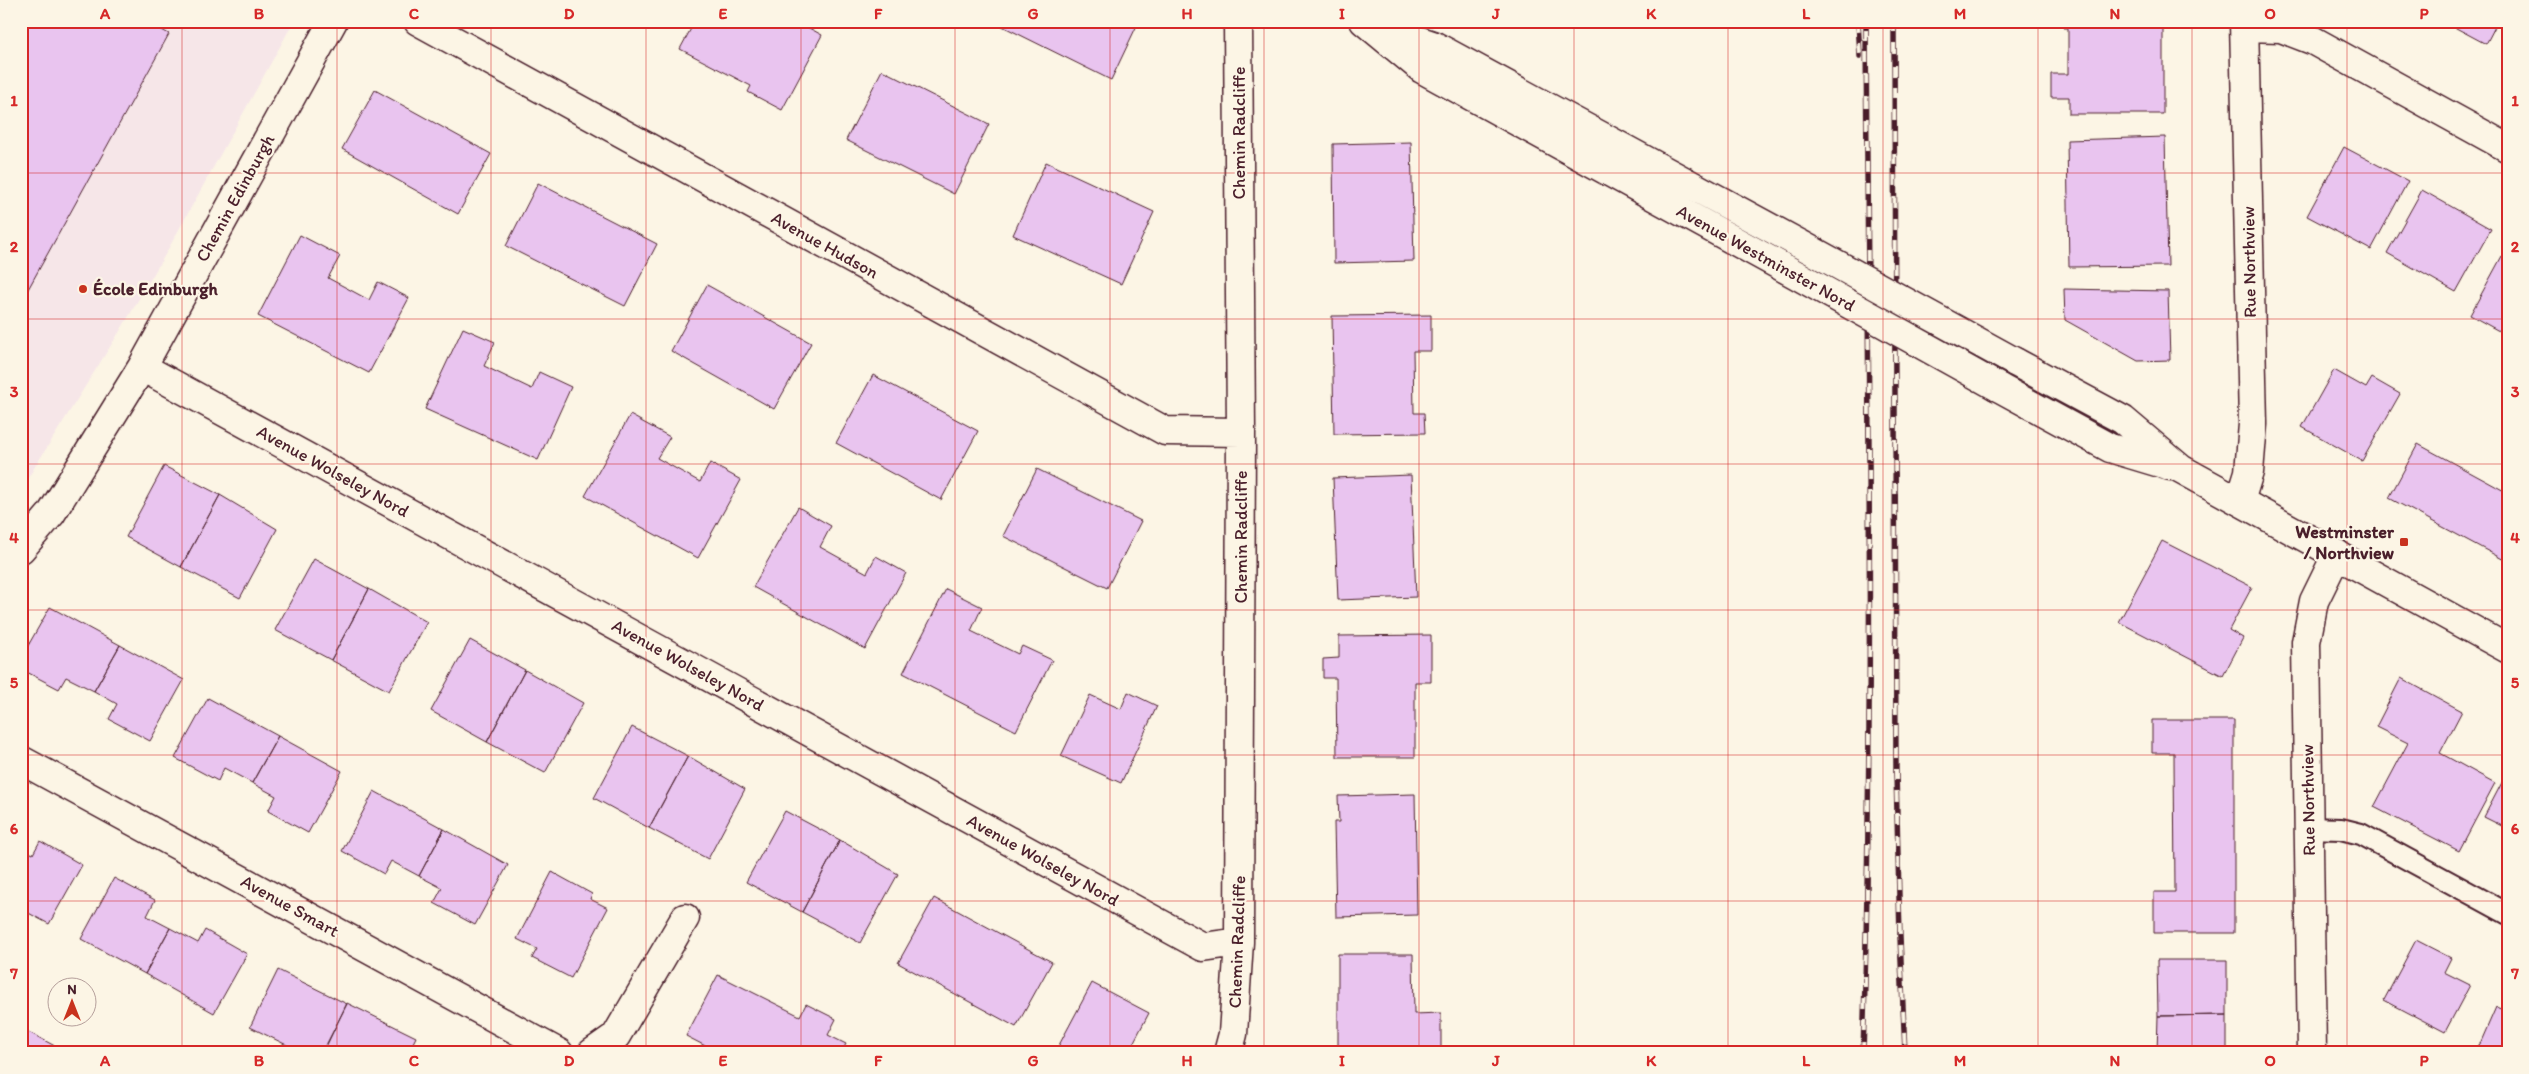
<svg xmlns="http://www.w3.org/2000/svg" width="2529" height="1074" viewBox="0 0 2529 1074" font-family="Itim,sans-serif">
<style>
.built{fill:#f6e6e8}
.building{fill:#e9c4ef;stroke:#4a1f2b}
.lines{fill:none;stroke-linecap:round;stroke-linejoin:round}
.lane-casing{stroke:#4a1f2b;stroke-width:24}
.street-casing{stroke:#4a1f2b;stroke-width:31}
.secondary-casing{stroke:#4a1f2b;stroke-width:31}
.lane{stroke:#fcf5e5;stroke-width:20}
.street{stroke:#fcf5e5;stroke-width:28}
.secondary{stroke:#fcf5e5;stroke-width:28}
.rail-casing{stroke:#4a1f2b;stroke-width:5.5}
.rail{stroke:#fcf5e5;stroke-width:4;stroke-dasharray:11;stroke-linecap:butt}
.secondary-bridge-casing{stroke:#4a1f2b;stroke-width:31;stroke-linecap:butt}
.secondary-bridge{stroke:#fcf5e5;stroke-width:28}
.grid{fill:none;stroke:#d62828;stroke-width:1;stroke-opacity:0.55}
.poi-dot{fill:#c8321e;stroke:#fcf5e5;stroke-width:2}
.labels{text-anchor:middle;dominant-baseline:central;stroke-width:4.5;stroke-linejoin:round;paint-order:stroke}
.street-label{font-size:18px;fill:#4a1f2b;stroke:#fcf5e5}
.poi-label{font-size:18px;font-weight:bold;fill:#4a1f2b;stroke:#fcf5e5;text-anchor:start}
.neatline{fill:none;stroke:#d62828;stroke-width:2}
.grid-label{font-size:16px;text-anchor:middle;font-weight:bold;fill:#d62828}
</style>
<rect width="100%" height="100%" fill="#fcf5e5"/>
<filter id="ink" filterUnits="userSpaceOnUse"><feTurbulence type="fractalNoise" baseFrequency=".02" numOctaves="2"/><feDisplacementMap in="SourceGraphic" scale="10" xChannelSelector="R" yChannelSelector="G"/><feConvolveMatrix kernelMatrix="1 2 1 2 8 2 1 2 1" color-interpolation-filters="sRGB"/></filter>
<g filter="url(#ink)">
<path class="built" d="M21 21H294L166 253 123 326 21 489Z"/>
<path class="building" d="M21 21H146L169 34 21 302Z
M695 21H796L822 35 782 110 748 92 751 86 680 49Z
M992 21H1139L1111 80Z
M2064 21H2163V114H2069V97H2051V74H2068V28H2064Z
M2443 21H2498L2486 44Z
M2508 38V51L2503 49Z
M882 70 989 124 954 194 846 140Z
M375 90 491 154 458 214 342 149Z
M2165 137 2168 266 2069 267 2067 140Z
M1411 142 1414 261 1334 263 1333 144Z
M2344 147 2408 181 2371 250 2307 216Z
M1046 162 1154 212 1121 284 1013 235Z
M538 183 657 244 625 306 506 246Z
M2422 190 2491 229 2456 292 2387 253Z
M300 235 340 256 328 278 369 300 378 282 409 298 369 373 258 316Z
M2502 256 2508 260V336L2470 315Z
M707 285 811 343 774 409 671 351Z
M2064 289 2168 291 2170 360 2138 361 2065 320Z
M1431 315V351H1413L1414 413H1424L1425 433 1334 434 1332 316Z
M463 328 495 342 484 366 532 389 539 372 571 387 538 460 425 409Z
M2334 370 2366 388 2372 378 2400 394 2362 461 2302 427Z
M873 375 978 431 941 500 836 443Z
M630 415 670 437 657 458 700 482 710 463 741 480 698 558 585 496Z
M2418 444 2508 493V562L2389 498Z
M164 466 220 495 181 567 126 537Z
M1037 469 1141 521 1107 588 1003 536Z
M1411 475 1416 597 1338 600 1333 478Z
M220 495 277 529 240 598 181 567Z
M798 507 831 526 820 547 867 573 876 556 906 573 865 649 753 587Z
M2162 541 2252 587 2229 630 2243 638 2223 676 2119 622Z
M314 559 369 589 331 660 275 630Z
M369 589 427 622 389 691 331 660Z
M946 589 982 607 971 631 1018 654 1022 646 1052 660 1016 731 903 673Z
M50 607 120 645 94 691 66 677 59 689 21 669V658Z
M1431 635V682H1415V757H1337L1336 678H1323V659L1339 658V636Z
M470 640 525 670 487 742 431 711Z
M120 645 184 680 150 741 109 719 117 704 94 691Z
M525 670 583 703 545 773 487 742Z
M2401 678 2462 711 2440 753 2495 783 2459 851 2374 807 2408 743 2376 727Z
M1128 692 1157 706 1121 783 1061 756 1090 695 1121 709Z
M208 698 278 736 252 783 224 768 218 781 175 758Z
M2152 720H2234V933H2154V892H2175L2174 753H2152Z
M632 727 688 756 649 828 594 798Z
M278 736 342 771 308 833 268 811 276 796 252 783Z
M688 756 745 789 708 859 649 828Z
M2508 771V829L2484 817Z
M374 791 444 829 419 876 391 861 384 874 342 851Z
M1415 794 1417 915 1336 917 1334 822H1339L1338 796Z
M785 811 840 840 802 912 746 882Z
M444 829 508 865 475 925 434 903 442 888 419 876Z
M840 840 898 874 860 943 802 912Z
M40 841 82 865 49 924 21 909V848L33 854Z
M552 872 592 894 590 899 608 908 571 978 532 958 537 949 517 939Z
M114 878 155 900 147 916 170 928 145 974 81 939Z
M934 898 1052 962 1016 1027 898 963Z
M170 928 198 943 205 930 247 954 214 1013 145 974Z
M2416 940 2451 958 2444 972 2470 985 2445 1032 2384 1000Z
M1338 954H1413L1414 1014 1441 1013V1053H1338Z
M2157 960H2227V1015L2158 1016Z
M278 970 347 1004 322 1053H303L250 1027Z
M718 975 800 1016 806 1004 836 1019 828 1035 846 1044 841 1053H719L686 1036Z
M1092 983 1149 1013 1128 1053H1068L1058 1047Z
M347 1003 416 1037 408 1053H323Z
M2496 1007 2508 1012V1053H2476Z
M2227 1015V1053H2157L2158 1016Z
M21 1028 68 1053H21Z"/>
<g class="lines">
<g class="lane-casing">
<path id="lane" d="M2308 828 2341 829 2361 834 2508 914"/>
</g>
<g class="street-casing">
<path id="street" d="M418 21 1165 431 1241 432
M2244 27 2281 28 2312 40 2508 148
M142 367 1203 947 1239 942
M2240 501 2249 472 2253 424 2244 21
M21 549 51 514 142 367 333 21
M21 760 559 1053
M592 1053 616 1036 685 918
M1228 1053 1233 1034 1239 942 1241 432 1238 21
M2312 1053 2306 642 2314 601 2337 554"/>
</g>
<g class="secondary-casing">
<path id="secondary" d="M1364 21 1422 69 1786 269
M1382 28 1435 46 1800 244
M2015 362 2123 420 2181 469 2508 649
M1998 387 2110 448 2170 466"/>
</g>
<use href="#lane" class="lane"/>
<use href="#street" class="street"/>
<use href="#secondary" class="secondary"/>
<g class="rail-casing">
<path id="rail" d="M1858 21 1860 56
M1894 21 1896 773 1900 937 1905 1053
M1863 1053C1874 709 1868 365 1866 21"/>
</g>
<use href="#rail" class="rail"/>
<g class="secondary-bridge-casing">
<path id="secondary-bridge" d="M1800 244 2015 362
M1786 269 1998 387"/>
</g>
<use href="#secondary-bridge" class="secondary-bridge"/>
</g>
</g>
<path class="grid" d="M182 21V1053M337 21V1053M491 21V1053M646 21V1053M801 21V1053M955 21V1053M1110 21V1053M1264 21V1053M1419 21V1053M1574 21V1053M1728 21V1053M1883 21V1053M2038 21V1053M2192 21V1053M2347 21V1053M21 173H2508M21 319H2508M21 464H2508M21 610H2508M21 755H2508M21 901H2508"/>
<g class="poi-dot">
<circle cx="83" cy="289" r="5"/>
<rect x="2399" y="537" width="10" height="10" rx="2.5"/>
</g>
<g class="labels">
<g class="street-label">
<text transform="translate(1239 133) rotate(-90)">Chemin Radcliffe</text>
<text transform="translate(235 198) rotate(-61)">Chemin Edinburgh</text>
<text transform="translate(825 245) rotate(29)">Avenue Hudson</text>
<text transform="translate(1766 258) rotate(29)">Avenue Westminster Nord</text>
<text transform="translate(2249 262) rotate(-91)">Rue Northview</text>
<text transform="translate(333 471) rotate(29)">Avenue Wolseley Nord</text>
<text transform="translate(1241 537) rotate(-90)">Chemin Radcliffe</text>
<text transform="translate(688 665) rotate(29)">Avenue Wolseley Nord</text>
<text transform="translate(2308 800) rotate(-91)">Rue Northview</text>
<text transform="translate(1043 860) rotate(29)">Avenue Wolseley Nord</text>
<text transform="translate(290 906) rotate(29)">Avenue Smart</text>
<text transform="translate(1237 942) rotate(-88)">Chemin Radcliffe</text>
</g>
<g class="poi-label">
<text x="93" y="289">École Edinburgh</text>
<text x="2394" y="532" text-anchor="end">Westminster<tspan x="2394" dy="21">/ Northview</tspan></text>
</g>
</g>
<rect width="2529" height="1074" fill="none" stroke="#fcf5e5" stroke-width="55"/>
<g transform="translate(72 1002)"><circle r="24" fill="#fcf5e5" stroke="#b59f9b"/>
<path d="M0-4L9 19L0 12L-9 19Z" fill="#c8321e"/>
<text y="-8" font-size="14" font-weight="bold" text-anchor="middle" fill="#4a1f2b">N</text>
</g>
<rect x="28" y="28" width="2474" height="1018" class="neatline"/>
<g class="grid-label">
<text x="105" y="19">A</text>
<text x="259" y="19">B</text>
<text x="414" y="19">C</text>
<text x="569" y="19">D</text>
<text x="723" y="19">E</text>
<text x="878" y="19">F</text>
<text x="1033" y="19">G</text>
<text x="1187" y="19">H</text>
<text x="1342" y="19">I</text>
<text x="1496" y="19">J</text>
<text x="1651" y="19">K</text>
<text x="1806" y="19">L</text>
<text x="1960" y="19">M</text>
<text x="2115" y="19">N</text>
<text x="2270" y="19">O</text>
<text x="2424" y="19">P</text>
<text x="14" y="106">1</text>
<text x="2515" y="106">1</text>
<text x="14" y="252">2</text>
<text x="2515" y="252">2</text>
<text x="14" y="397">3</text>
<text x="2515" y="397">3</text>
<text x="14" y="543">4</text>
<text x="2515" y="543">4</text>
<text x="14" y="688">5</text>
<text x="2515" y="688">5</text>
<text x="14" y="834">6</text>
<text x="2515" y="834">6</text>
<text x="14" y="979">7</text>
<text x="2515" y="979">7</text>
<text x="105" y="1066">A</text>
<text x="259" y="1066">B</text>
<text x="414" y="1066">C</text>
<text x="569" y="1066">D</text>
<text x="723" y="1066">E</text>
<text x="878" y="1066">F</text>
<text x="1033" y="1066">G</text>
<text x="1187" y="1066">H</text>
<text x="1342" y="1066">I</text>
<text x="1496" y="1066">J</text>
<text x="1651" y="1066">K</text>
<text x="1806" y="1066">L</text>
<text x="1960" y="1066">M</text>
<text x="2115" y="1066">N</text>
<text x="2270" y="1066">O</text>
<text x="2424" y="1066">P</text>
</g>
</svg>
